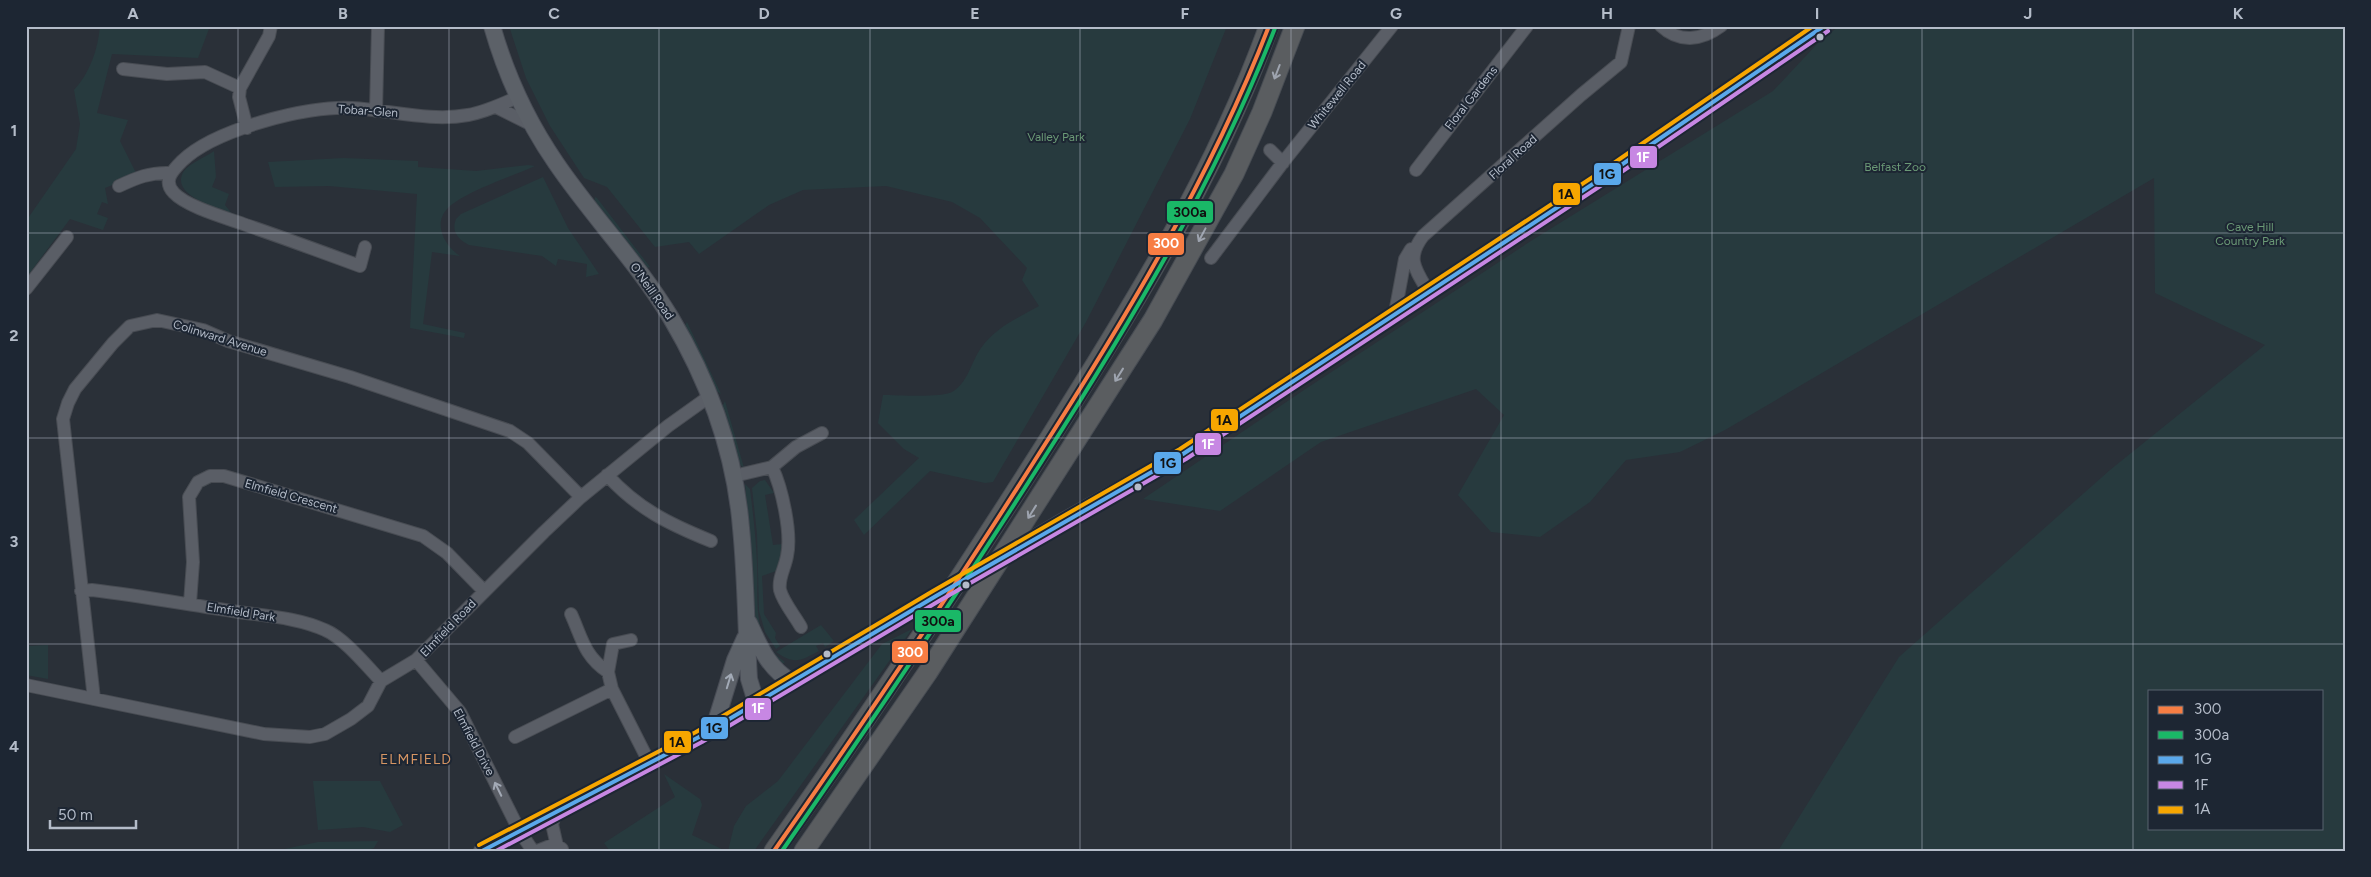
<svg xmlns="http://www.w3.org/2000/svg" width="2371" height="877" viewBox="0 0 2371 877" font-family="Figtree,sans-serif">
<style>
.green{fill:#273a3e;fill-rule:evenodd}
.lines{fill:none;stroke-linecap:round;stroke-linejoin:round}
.minor-casing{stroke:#484c53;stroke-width:14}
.major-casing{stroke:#484c55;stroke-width:18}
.highway-casing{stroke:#474c53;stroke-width:21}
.minor{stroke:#5a5e66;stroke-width:12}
.major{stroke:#5c6168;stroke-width:16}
.highway{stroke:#5a5d60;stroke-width:19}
.major-bridge-casing{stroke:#484c55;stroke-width:18;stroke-linecap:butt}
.major-bridge{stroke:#5c6168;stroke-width:16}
.bus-1-casing{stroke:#1d2633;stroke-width:8}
.bus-2-casing{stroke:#1d2633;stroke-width:8}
.bus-3-casing{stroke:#1d2633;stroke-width:8}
.bus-4-casing{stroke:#1d2633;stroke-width:8}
.bus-5-casing{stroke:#1d2633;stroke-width:8}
.bus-1{stroke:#f77d43;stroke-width:4}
.bus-2{stroke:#1ab867;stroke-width:4}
.bus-3{stroke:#5aa8eb;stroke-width:4}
.bus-4{stroke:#c787e3;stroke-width:4}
.bus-5{stroke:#f7a600;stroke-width:4}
.oneway{stroke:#9ea4af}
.oneway2{stroke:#a2aab6}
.oneway3{stroke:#a2a9b5}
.grid{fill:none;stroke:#b4bcc9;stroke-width:1;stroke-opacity:0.55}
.bus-dot{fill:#b4bcc9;stroke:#1d2633;stroke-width:2}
.labels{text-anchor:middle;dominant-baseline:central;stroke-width:4;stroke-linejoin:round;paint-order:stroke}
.street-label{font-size:12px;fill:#b4bcc9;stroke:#1d2633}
.park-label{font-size:12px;fill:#6b9a76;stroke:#1d2633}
.neighbourhood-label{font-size:14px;letter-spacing:1px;fill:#d59563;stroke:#1d2633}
.line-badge{stroke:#1d2633;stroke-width:2}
.badge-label{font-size:14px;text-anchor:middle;font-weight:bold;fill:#fff}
.pale-badge-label{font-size:14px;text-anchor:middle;font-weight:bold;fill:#111}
.neatline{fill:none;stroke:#b4bcc9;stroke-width:2}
.grid-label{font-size:16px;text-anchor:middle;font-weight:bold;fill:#b4bcc9}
</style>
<rect width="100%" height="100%" fill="#2a3038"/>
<path class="green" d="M100 26H210L198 58 112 54 97 113 128 120 120 141 137 175 105 188 108 204 102 202 97 214 108 218 103 230 70 219 26 278V221L76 149 80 124 74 90C90 73 98 49 100 26Z
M509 26H1227L1190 119 1086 322 993 482 985 483 930 471 864 535 854 520 919 458 904 449 878 423 883 395C898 395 941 398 952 392 968 383 971 362 981 348 996 327 1018 318 1039 306L1022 280 1027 268 980 218 952 202 886 186 803 190 769 205 699 254 689 242 655 247 607 187 584 178 550 126 526 78Z
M1839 26H2345V851H1778L1899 657 2110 470 2265 345 2155 293 2154 178 1725 430 1680 452 1626 460 1590 502 1540 537 1491 532 1458 495 1504 415 1476 389 1321 442 1220 511 1143 499 1304 390 1534 239 1773 91 1818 43ZM2150 691H2322V828H2150Z
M214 151 216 177 212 187 229 194 225 205 233 215C219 209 168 195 184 171 190 163 206 157 214 151Z
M344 158 418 161V167L476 171 528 165 535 166C513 176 464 192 448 208 432 224 445 246 460 256L432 252 423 324 465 333 464 338 410 328 417 194 329 186 275 187 268 162Z
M543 177 568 228 599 274 586 277 587 264 558 259 556 266 542 256 469 245C458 239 451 232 456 219L461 214Z
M595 197 597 198 650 267 646 268 594 203Z
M687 322 721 394 715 390 684 327Z
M725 401 744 468 739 464 722 407Z
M765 480 774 493 765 495 773 545 782 544V552L776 571 762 576 764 614 776 633 775 638 780 646 776 649 765 632 759 611 757 534 752 488 760 481Z
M745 484 750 489C753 514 756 538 757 563 759 600 750 637 785 662L778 667 756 626Z
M821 625 834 641 825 647 823 643 816 646 819 651C800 661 795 665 776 652Z
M26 627 29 646 48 645V679L26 675Z
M912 629 754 851H728L734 826 746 806 778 781 882 644Z
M664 774 700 799 702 805 692 835 726 851H610L604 843 675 797Z
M313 781H380L403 825 390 832 363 827 318 830Z
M378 841 374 848 366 851H275L318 842Z"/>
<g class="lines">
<g class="minor-casing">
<path id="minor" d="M1661 26C1679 43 1701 41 1721 26
M123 69 167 74 205 72 240 88
M496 107 532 125
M376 111 378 26
M247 128 239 97 240 88 269 36 271 26
M1270 150 1283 163
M1416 170 1527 26
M119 186C136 178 150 172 170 173
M365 247 360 266C322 252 284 238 246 225 227 218 187 207 174 193 162 181 173 170 182 161 214 130 307 105 352 108 390 110 430 122 468 115 486 112 502 104 518 97
M1211 258 1284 161 1392 26
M26 289 67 237
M1428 291C1415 269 1406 258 1423 236L1581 95 1621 62 1629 26
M1395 313 1405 259 1411 249
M772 467C782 488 792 533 787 556 785 568 778 578 780 590 783 602 795 616 801 627
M607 475C638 509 669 524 711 541
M734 476 772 467 796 447 822 433
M81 591 92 590C142 596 190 605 239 612 267 616 299 618 325 630 344 638 366 665 381 681
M190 603 193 562 189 497 198 482 210 476H224L423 536 447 553 484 591
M571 614C582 638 584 656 608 672
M631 640 613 644 608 672 612 689 650 764
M416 660 460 712 520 832 533 851
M26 685 264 734 310 737 325 734 351 719 368 706 381 681 416 660 544 532 581 497 668 426 710 396
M94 699 63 419 68 403 75 389 113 343 130 326 157 320 203 330 228 341 350 377 510 431 528 443 581 497
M515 737 612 689
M556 813 552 824 557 846
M537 851 555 844 562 849"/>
</g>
<g class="major-casing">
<path id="major" d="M492 26C506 75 527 121 556 163 592 216 638 263 671 318 709 382 735 454 741 528 746 578 746 629 749 679L756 702
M1067 519 1183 454 1614 170 1824 26
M749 623C760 647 768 668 792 682
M714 728 735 660 745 638
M482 851 699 737 936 596"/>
</g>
<g class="highway-casing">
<path id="highway" d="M774 851C870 715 962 577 1051 436 1134 304 1216 173 1269 26
M804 851 928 672 1153 320 1234 174 1262 112 1295 26"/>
</g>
<use href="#minor" class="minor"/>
<use href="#major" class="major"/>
<use href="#highway" class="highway"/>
<g class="major-bridge-casing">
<path id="major-bridge" d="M936 596 1067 519"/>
</g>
<use href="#major-bridge" class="major-bridge"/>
<g class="bus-1-casing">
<path id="bus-1" d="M774 851C864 722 951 593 1035 460 1124 321 1209 181 1269 26"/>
</g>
<g class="bus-2-casing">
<path id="bus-2" d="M782 851C871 723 958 593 1042 461 1131 322 1215 182 1275 28"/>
</g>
<g class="bus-3-casing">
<path id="bus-3" d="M482 851 699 737 936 596 1183 454 1614 170 1824 26"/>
</g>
<g class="bus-4-casing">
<path id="bus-4" d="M496 851 702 742 939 601 1186 459 1617 175 1828 31"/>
</g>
<g class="bus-5-casing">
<path id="bus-5" d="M479 845 696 732 933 591 1180 449 1611 165 1813 26"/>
</g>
<use href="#bus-1" class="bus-1"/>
<use href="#bus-2" class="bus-2"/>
<use href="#bus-3" class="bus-3"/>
<use href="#bus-4" class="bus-4"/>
<use href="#bus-5" class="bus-5"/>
</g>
<defs><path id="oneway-shaft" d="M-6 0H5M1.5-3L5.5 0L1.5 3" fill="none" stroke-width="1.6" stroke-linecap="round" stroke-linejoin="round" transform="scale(1.25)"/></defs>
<g class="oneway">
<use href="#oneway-shaft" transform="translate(1277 72) rotate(111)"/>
<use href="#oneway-shaft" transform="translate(1202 235) rotate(118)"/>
<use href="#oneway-shaft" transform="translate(1119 375) rotate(122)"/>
<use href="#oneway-shaft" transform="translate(1032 512) rotate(122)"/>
</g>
<use class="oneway2" href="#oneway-shaft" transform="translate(729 681) rotate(-73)"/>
<use class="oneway3" href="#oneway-shaft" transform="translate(498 789) rotate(-116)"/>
<path class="grid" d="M238 26V851M449 26V851M659 26V851M870 26V851M1080 26V851M1291 26V851M1501 26V851M1712 26V851M1922 26V851M2133 26V851M26 233H2345M26 438H2345M26 644H2345"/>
<g class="bus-dot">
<circle cx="1820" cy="37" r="4.5"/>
<circle cx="1138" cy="487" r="4.5"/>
<circle cx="966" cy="585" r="4.5"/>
<circle cx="827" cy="654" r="4.5"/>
</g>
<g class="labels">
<g class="street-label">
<text transform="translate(1337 95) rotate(-51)">Whitewell Road</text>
<text transform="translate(1471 98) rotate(-52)">Floral Gardens</text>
<text transform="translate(368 111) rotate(4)">Tobar-Glen</text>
<text transform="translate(1513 157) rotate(-42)">Floral Road</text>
<text transform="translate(652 291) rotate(55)">O'Neill Road</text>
<text transform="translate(220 338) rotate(17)">Colinward Avenue</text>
<text transform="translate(291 496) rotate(16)">Elmfield Crescent</text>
<text transform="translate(241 612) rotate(9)">Elmfield Park</text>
<text transform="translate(448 628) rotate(-46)">Elmfield Road</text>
<text transform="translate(474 742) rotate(62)">Elmfield Drive</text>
</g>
<g class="park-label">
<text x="1056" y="137">Valley Park</text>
<text x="1895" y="167">Belfast Zoo</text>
<text x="2250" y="227">Cave Hill<tspan x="2250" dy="14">Country Park</tspan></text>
</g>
<g class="neighbourhood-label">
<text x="416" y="759">ELMFIELD</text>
</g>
</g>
<g class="line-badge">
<rect x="1629" y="145" width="29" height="24" rx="5" fill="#c787e3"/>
<rect x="1593" y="162" width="29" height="24" rx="5" fill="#5aa8eb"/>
<rect x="1552" y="182" width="29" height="24" rx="5" fill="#f7a600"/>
<rect x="1166" y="200" width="48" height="24" rx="5" fill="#1ab867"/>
<rect x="1147" y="232" width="38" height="24" rx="5" fill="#f77d43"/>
<rect x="1210" y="408" width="29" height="24" rx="5" fill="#f7a600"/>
<rect x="1194" y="432" width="28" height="24" rx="5" fill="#c787e3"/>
<rect x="1153" y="451" width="29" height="24" rx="5" fill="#5aa8eb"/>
<rect x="914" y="609" width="48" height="24" rx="5" fill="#1ab867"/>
<rect x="891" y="640" width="38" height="24" rx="5" fill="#f77d43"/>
<rect x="744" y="697" width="28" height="24" rx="5" fill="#c787e3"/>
<rect x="700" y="716" width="29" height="24" rx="5" fill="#5aa8eb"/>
<rect x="663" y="730" width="29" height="24" rx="5" fill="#f7a600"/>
</g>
<g class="badge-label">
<text x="1643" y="162">1F</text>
<text x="1166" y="248">300</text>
<text x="1208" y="449">1F</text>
<text x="910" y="657">300</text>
<text x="758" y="713">1F</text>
</g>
<g class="pale-badge-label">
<text x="1607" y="179">1G</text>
<text x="1566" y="199">1A</text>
<text x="1190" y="217">300a</text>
<text x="1224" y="425">1A</text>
<text x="1168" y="468">1G</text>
<text x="938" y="626">300a</text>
<text x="714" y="733">1G</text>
<text x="677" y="747">1A</text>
</g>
<rect width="2371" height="877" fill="none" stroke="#1d2633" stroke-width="55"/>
<rect x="2148" y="690" width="175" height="140" fill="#1d2633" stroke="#59626f"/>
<rect x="2158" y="706" width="25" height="8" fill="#f77d43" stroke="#59626f"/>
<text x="2194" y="714" font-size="15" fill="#b4bcc9">300</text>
<rect x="2158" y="731" width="25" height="8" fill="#1ab867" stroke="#59626f"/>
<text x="2194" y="740" font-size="15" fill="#b4bcc9">300a</text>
<rect x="2158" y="756" width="25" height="8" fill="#5aa8eb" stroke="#59626f"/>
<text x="2194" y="764" font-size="15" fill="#b4bcc9">1G</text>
<rect x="2158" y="781" width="25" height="8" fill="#c787e3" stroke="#59626f"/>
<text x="2194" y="790" font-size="15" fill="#b4bcc9">1F</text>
<rect x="2158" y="806" width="25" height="8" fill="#f7a600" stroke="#59626f"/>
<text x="2194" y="814" font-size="15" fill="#b4bcc9">1A</text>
<path d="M50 820v8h86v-8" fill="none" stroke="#b4bcc9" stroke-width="2.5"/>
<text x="58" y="820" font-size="15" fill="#b4bcc9" stroke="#1d2633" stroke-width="4" paint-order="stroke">50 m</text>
<rect x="28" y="28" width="2316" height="822" class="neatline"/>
<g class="grid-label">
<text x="133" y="19">A</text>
<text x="343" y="19">B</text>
<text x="554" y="19">C</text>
<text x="764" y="19">D</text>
<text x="975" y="19">E</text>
<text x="1185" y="19">F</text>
<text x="1396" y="19">G</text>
<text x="1607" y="19">H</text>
<text x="1817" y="19">I</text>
<text x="2028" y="19">J</text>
<text x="2238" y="19">K</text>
<text x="14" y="136">1</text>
<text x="14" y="341">2</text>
<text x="14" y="547">3</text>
<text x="14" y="752">4</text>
</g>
</svg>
